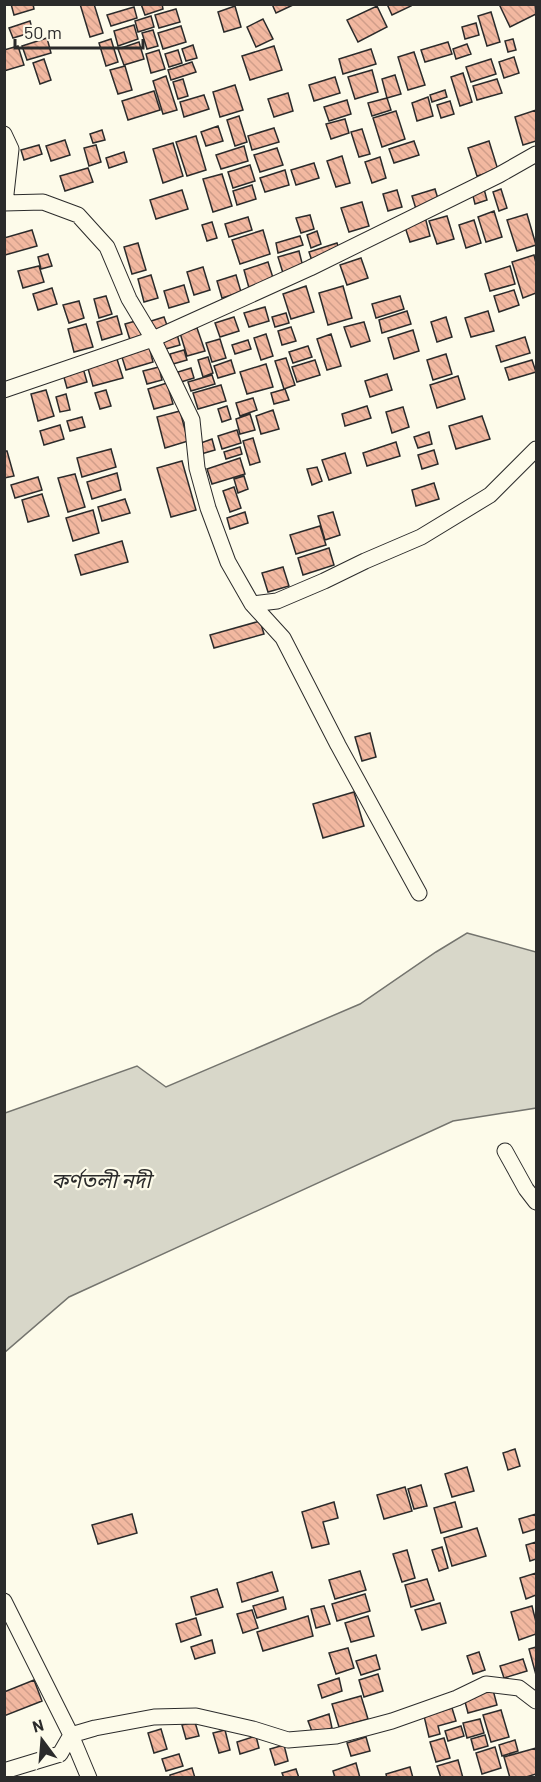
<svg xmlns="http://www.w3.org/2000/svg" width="541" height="1782" viewBox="0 0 541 1782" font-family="Barlow,'Noto Sans Bengali',sans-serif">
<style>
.water{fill:#d8d7c9;stroke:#74746e;stroke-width:1.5}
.building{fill:url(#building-back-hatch);stroke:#2b2b2b;stroke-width:1.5}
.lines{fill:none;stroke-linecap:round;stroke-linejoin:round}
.street-casing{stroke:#2b2b2b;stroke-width:17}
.street{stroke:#fdfbea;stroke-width:15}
.labels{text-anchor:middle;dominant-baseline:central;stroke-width:4.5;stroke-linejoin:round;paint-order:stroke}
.water-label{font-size:21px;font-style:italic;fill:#2b2b2b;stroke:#fdfbea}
</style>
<defs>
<pattern id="building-back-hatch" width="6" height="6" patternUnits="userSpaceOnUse" patternTransform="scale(1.5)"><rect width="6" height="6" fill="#f2b8a0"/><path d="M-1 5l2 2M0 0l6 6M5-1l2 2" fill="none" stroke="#d09e8a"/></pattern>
</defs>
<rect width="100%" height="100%" fill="#fdfbea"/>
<path class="water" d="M467 933 536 952V1108L453 1121 69 1297 5 1352V1113L137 1066 166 1087 360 1004 436 952Z"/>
<path class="building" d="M11 4H33L34 9 14 15Z
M80 4H94L103 33 90 37Z
M141 4H162L163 9 145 15Z
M272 4H295L276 13Z
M387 4H410L411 6 392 15Z
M499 4H535L536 14 510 27Z
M235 6 241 27 224 32 218 12Z
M377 6 387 27 358 42 347 20Z
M134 7 137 18 111 26 107 15Z
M176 9 180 22 159 28 155 15Z
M491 12 500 42 487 46 478 16Z
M151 16 154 27 138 32 135 21Z
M263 19 273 39 256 47 247 27Z
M30 21 33 32 13 38 9 28Z
M476 23 479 35 465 39 462 27Z
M134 25 138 39 118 46 114 31Z
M181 26 186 42 163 49 158 33Z
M153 30 158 46 147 49 142 33Z
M47 38 51 53 27 60 22 46Z
M111 39 118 62 106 66 99 43Z
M513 39 516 50 508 52 505 41Z
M139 42 144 59 124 65 118 49Z
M448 42 452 54 425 62 421 50Z
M467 44 471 54 456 59 453 49Z
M193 45 197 58 186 61 182 49Z
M18 46 24 65 4 71V50Z
M274 46 282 70 250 80 242 56Z
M371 49 376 64 343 74 339 59Z
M159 50 165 69 151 73 146 54Z
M178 50 182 63 169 67 165 54Z
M414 52 425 85 408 90 398 57Z
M514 57 519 73 504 78 499 62Z
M44 59 51 80 40 84 33 63Z
M491 59 496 74 471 82 466 67Z
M192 62 196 72 171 80 168 70Z
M125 66 132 90 118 94 110 70Z
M372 70 378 92 355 99 348 77Z
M463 73 472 102 460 106 451 77Z
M395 75 401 94 387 98 382 79Z
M166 76 177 110 163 114 153 81Z
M335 77 340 93 314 101 309 85Z
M183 79 188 96 178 99 173 82Z
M497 79 502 93 477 100 473 86Z
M235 85 243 110 220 117 213 92Z
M445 90 447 97 432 102 430 95Z
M154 91 160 110 128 120 122 101Z
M288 93 293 111 274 117 268 99Z
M204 95 209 109 184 117 180 102Z
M428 97 433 116 417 121 412 103Z
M387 98 391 110 372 116 368 103Z
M347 100 351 114 329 121 324 107Z
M450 101 454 114 441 118 437 105Z
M536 110V141L523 145 515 117Z
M396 111 405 139 382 147 373 118Z
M239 116 247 142 235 146 227 120Z
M345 119 349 133 331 139 326 124Z
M218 126 223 141 206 146 201 132Z
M274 128 279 142 252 150 248 136Z
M362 129 370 154 359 157 351 132Z
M102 130 105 140 93 143 90 134Z
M196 136 206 170 187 176 176 142Z
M65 140 70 155 51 161 46 146Z
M414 141 419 155 394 163 389 149Z
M489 141 498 170 477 176 468 148Z
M173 143 183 176 163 183 153 149Z
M39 145 42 154 24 160 21 150Z
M96 145 101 162 89 166 84 148Z
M244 146 248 161 221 169 216 155Z
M277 148 283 165 260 172 254 155Z
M124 152 127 162 109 168 106 158Z
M342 156 350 183 336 187 327 161Z
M380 157 386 178 372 183 365 162Z
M314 163 319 178 296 185 291 170Z
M250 165 255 181 233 188 228 172Z
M88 168 93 182 65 191 60 176Z
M285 170 289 185 265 192 260 178Z
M222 174 232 206 213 212 203 179Z
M252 185 256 199 237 205 233 191Z
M435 189 439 202 416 209 412 196Z
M484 189 487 200 475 204 472 192Z
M501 189 507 208 499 211 493 192Z
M182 190 188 209 156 219 150 200Z
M397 190 402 207 388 211 383 194Z
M362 202 369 226 349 232 341 208Z
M494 211 502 237 486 242 478 217Z
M527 214 536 245 517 251 507 220Z
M310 215 314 229 301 233 296 218Z
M447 216 454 239 437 244 429 221Z
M248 217 252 230 229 237 225 224Z
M425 217 430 236 410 242 404 224Z
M474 220 481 243 466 248 459 225Z
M212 222 217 238 207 241 202 225Z
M32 230 37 246 5 255 4 238Z
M263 230 270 254 240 264 232 240Z
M317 231 321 244 311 248 307 235Z
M300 236 303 245 278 253 276 243Z
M138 243 146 270 132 274 124 247Z
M337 243 340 252 312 261 309 252Z
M299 251 303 267 283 273 278 257Z
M48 254 52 266 41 269 38 257Z
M534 255 536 263V293L523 298 512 262Z
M361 258 368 278 347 285 340 265Z
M268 262 274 281 249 288 244 270Z
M39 266 44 282 23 288 18 271Z
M510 266 515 284 490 291 485 274Z
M203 267 210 290 194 295 187 272Z
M151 275 158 298 144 302 138 279Z
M236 275 241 292 222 298 217 281Z
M184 285 189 302 169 308 164 291Z
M306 286 314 312 291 319 283 294Z
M343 286 352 318 328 325 319 293Z
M52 288 57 304 38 310 33 294Z
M514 290 519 305 499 312 494 296Z
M106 296 112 314 99 318 94 299Z
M400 296 404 309 376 318 372 304Z
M79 301 84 318 69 323 63 305Z
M265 307 269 321 249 327 244 313Z
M407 311 411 324 382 333 379 320Z
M488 311 494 331 471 337 465 318Z
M286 313 289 323 275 327 272 317Z
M117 316 122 334 102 340 97 322Z
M164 317 168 328 152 333 148 322Z
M234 317 239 331 220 337 215 323Z
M446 317 452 337 437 342 431 322Z
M139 320 144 335 130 340 125 324Z
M364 322 370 341 351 347 344 327Z
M86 324 93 347 74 352 68 329Z
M291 327 296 341 282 345 278 331Z
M197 328 205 351 187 356 180 333Z
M413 330 419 351 394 359 388 338Z
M177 334 180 345 162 350 159 340Z
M266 334 273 356 261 360 254 338Z
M331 334 341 366 327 370 317 339Z
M525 337 530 353 501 362 496 346Z
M220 339 226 358 212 362 206 343Z
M248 340 251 349 235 354 232 345Z
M149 346 153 362 126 370 121 354Z
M308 346 312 357 293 363 289 352Z
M184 350 187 360 173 364 170 354Z
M446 354 452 374 433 380 427 360Z
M116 356 123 378 93 386 87 365Z
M208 357 213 373 203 377 198 360Z
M286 358 295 385 284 389 275 361Z
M231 360 235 373 218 378 214 366Z
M315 360 320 375 297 382 292 367Z
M532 360 536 372 509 380 505 368Z
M266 364 273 387 247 394 240 372Z
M159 367 162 380 147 384 143 371Z
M83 368 87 382 67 388 63 374Z
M191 368 194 378 181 382 178 372Z
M387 374 392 390 370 397 365 381Z
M212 375 215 384 191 391 188 382Z
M458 376 465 399 437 408 430 385Z
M167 383 173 404 154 409 148 389Z
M221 385 226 401 198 409 193 393Z
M285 389 289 400 274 404 271 393Z
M46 390 54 416 38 421 31 394Z
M106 390 111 406 100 409 95 393Z
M66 394 70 410 60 412 56 397Z
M253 398 257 410 240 416 236 403Z
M227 406 231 419 222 422 218 409Z
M367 406 371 418 345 426 342 414Z
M403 407 409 427 392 433 386 412Z
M273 410 279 429 261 434 256 416Z
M180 411 188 441 165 448 157 417Z
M250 414 255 430 240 434 236 419Z
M482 416 490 439 456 449 449 426Z
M82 417 85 427 70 431 67 421Z
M60 425 64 439 44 445 40 431Z
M237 430 241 443 222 449 218 436Z
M429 432 432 444 418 448 414 437Z
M253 438 260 462 250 465 243 441Z
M212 439 215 450 201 454 198 444Z
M396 442 400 456 367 466 363 453Z
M240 447 242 454 226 459 224 452Z
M111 449 116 467 82 477 77 458Z
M434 450 438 464 422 469 418 455Z
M4 451H7L14 476 4 478Z
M345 453 351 473 329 480 322 460Z
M240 458 245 474 212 484 207 469Z
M182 461 196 510 171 517 157 468Z
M317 467 322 481 312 485 307 469Z
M117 473 121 490 92 499 87 482Z
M75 474 85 507 68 512 58 478Z
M244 476 248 489 238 493 234 479Z
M38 477 42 490 15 498 11 485Z
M434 483 439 499 416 506 412 490Z
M234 487 241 508 230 512 223 491Z
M42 494 49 516 28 522 22 500Z
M125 499 130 513 102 521 98 507Z
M93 510 99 533 73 541 66 518Z
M245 512 248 523 230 529 227 518Z
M333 512 340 535 325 540 318 516Z
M320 526 326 545 296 554 290 535Z
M122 541 128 562 81 575 75 555Z
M329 548 334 565 303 575 298 558Z
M283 567 289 586 268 592 262 573Z
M260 621 264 634 214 648 210 635Z
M370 733 376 757 362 761 355 737Z
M354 792 364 826 323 838 313 804Z
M515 1449 520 1466 508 1470 503 1453Z
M467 1467 474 1491 452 1497 445 1474Z
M421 1485 427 1506 414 1509 408 1489Z
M405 1487 412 1511 384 1519 377 1495Z
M334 1502 338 1518 323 1522 329 1544 312 1548 302 1512Z
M455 1502 462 1527 441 1533 434 1508Z
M132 1514 137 1533 98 1544 92 1525Z
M536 1514V1529L523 1533 519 1519Z
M477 1528 486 1556 452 1566 444 1538Z
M536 1542V1559L530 1561 526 1545Z
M442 1547 448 1568 439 1571 432 1550Z
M407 1550 415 1578 402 1582 393 1554Z
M360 1571 366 1590 335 1599 329 1580Z
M272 1572 278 1591 242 1602 237 1583Z
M536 1573V1595L526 1599 520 1578Z
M427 1579 434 1600 411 1607 405 1585Z
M217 1589 223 1607 196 1615 191 1597Z
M365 1594 370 1611 337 1621 332 1604Z
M283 1597 286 1609 257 1618 253 1606Z
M440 1603 446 1623 422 1630 415 1610Z
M324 1606 330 1624 316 1628 311 1609Z
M532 1606 536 1622V1634L519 1640 511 1612Z
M252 1610 258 1628 243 1633 237 1614Z
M308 1616 313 1636 263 1651 257 1632Z
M368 1616 374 1636 351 1642 345 1623Z
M196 1618 201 1635 181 1642 176 1624Z
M212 1640 215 1653 195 1659 191 1647Z
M536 1647V1675L529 1649Z
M348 1648 354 1668 336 1674 329 1653Z
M479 1652 485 1670 473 1674 467 1656Z
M376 1655 380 1669 361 1675 356 1661Z
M523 1659 527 1671 504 1678 500 1666Z
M378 1674 383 1691 364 1697 359 1680Z
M339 1678 342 1691 322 1698 318 1685Z
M34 1680 42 1701 4 1716V1692Z
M493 1690 497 1705 468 1713 464 1698Z
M361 1696 368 1719 339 1727 332 1704Z
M452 1708 456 1721 438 1726 440 1734 429 1737 424 1716Z
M501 1710 509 1737 491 1742 483 1715Z
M329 1714 332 1728 313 1734 308 1721Z
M480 1719 484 1733 467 1738 463 1723Z
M195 1722 199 1736 186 1739 182 1725Z
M461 1726 464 1736 448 1741 445 1731Z
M161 1729 167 1749 154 1753 148 1733Z
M225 1730 230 1750 219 1753 213 1733Z
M485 1735 488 1746 474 1750 471 1739Z
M256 1736 259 1748 240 1754 237 1742Z
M366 1737 370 1751 351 1756 347 1743Z
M444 1738 450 1758 436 1762 430 1742Z
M515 1740 518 1751 502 1756 499 1745Z
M284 1745 288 1761 275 1765 270 1749Z
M495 1747 501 1768 482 1774 476 1753Z
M536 1748V1774L523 1778H510L504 1757Z
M179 1754 183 1766 166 1771 162 1759Z
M458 1760 463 1778H441L437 1766Z
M356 1763 360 1778H335L333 1771Z
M410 1767 413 1778H387L386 1774Z
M192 1768 195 1778H170V1775Z
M296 1769 299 1778H284L282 1773Z"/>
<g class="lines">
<g class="street-casing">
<path id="street" d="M4 134 11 149 5 203
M4 203 43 202 78 215 107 247 129 299 153 339 192 420 197 468 208 508 228 562 252 604 283 638 338 745 419 893
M4 390 153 339 310 268 499 175 536 154
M252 604 277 601 324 581 365 561 421 537 490 495 536 449
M505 1151 526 1189 536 1202
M4 1601 71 1735 60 1754 4 1771
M89 1778 71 1735 95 1728 154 1717 196 1716 253 1729 288 1740 336 1736 392 1721 457 1698 486 1684 519 1688 536 1701"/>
</g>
<use href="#street" class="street"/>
</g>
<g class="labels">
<g class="water-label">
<text x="101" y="1179">কর্ণতলী নদী</text>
</g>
</g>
<rect width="541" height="1782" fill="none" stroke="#2b2b2b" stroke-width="12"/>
<g transform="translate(42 1740) rotate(344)" stroke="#fdfbea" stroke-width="4.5" paint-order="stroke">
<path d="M0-4.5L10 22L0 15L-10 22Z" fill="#2b2b2b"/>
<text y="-9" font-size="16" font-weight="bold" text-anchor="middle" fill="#2b2b2b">N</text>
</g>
<path d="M15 39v9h128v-9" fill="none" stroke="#2b2b2b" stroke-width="3"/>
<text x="24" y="39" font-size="18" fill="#2b2b2b" stroke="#fdfbea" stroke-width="4.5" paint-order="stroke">50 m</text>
</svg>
